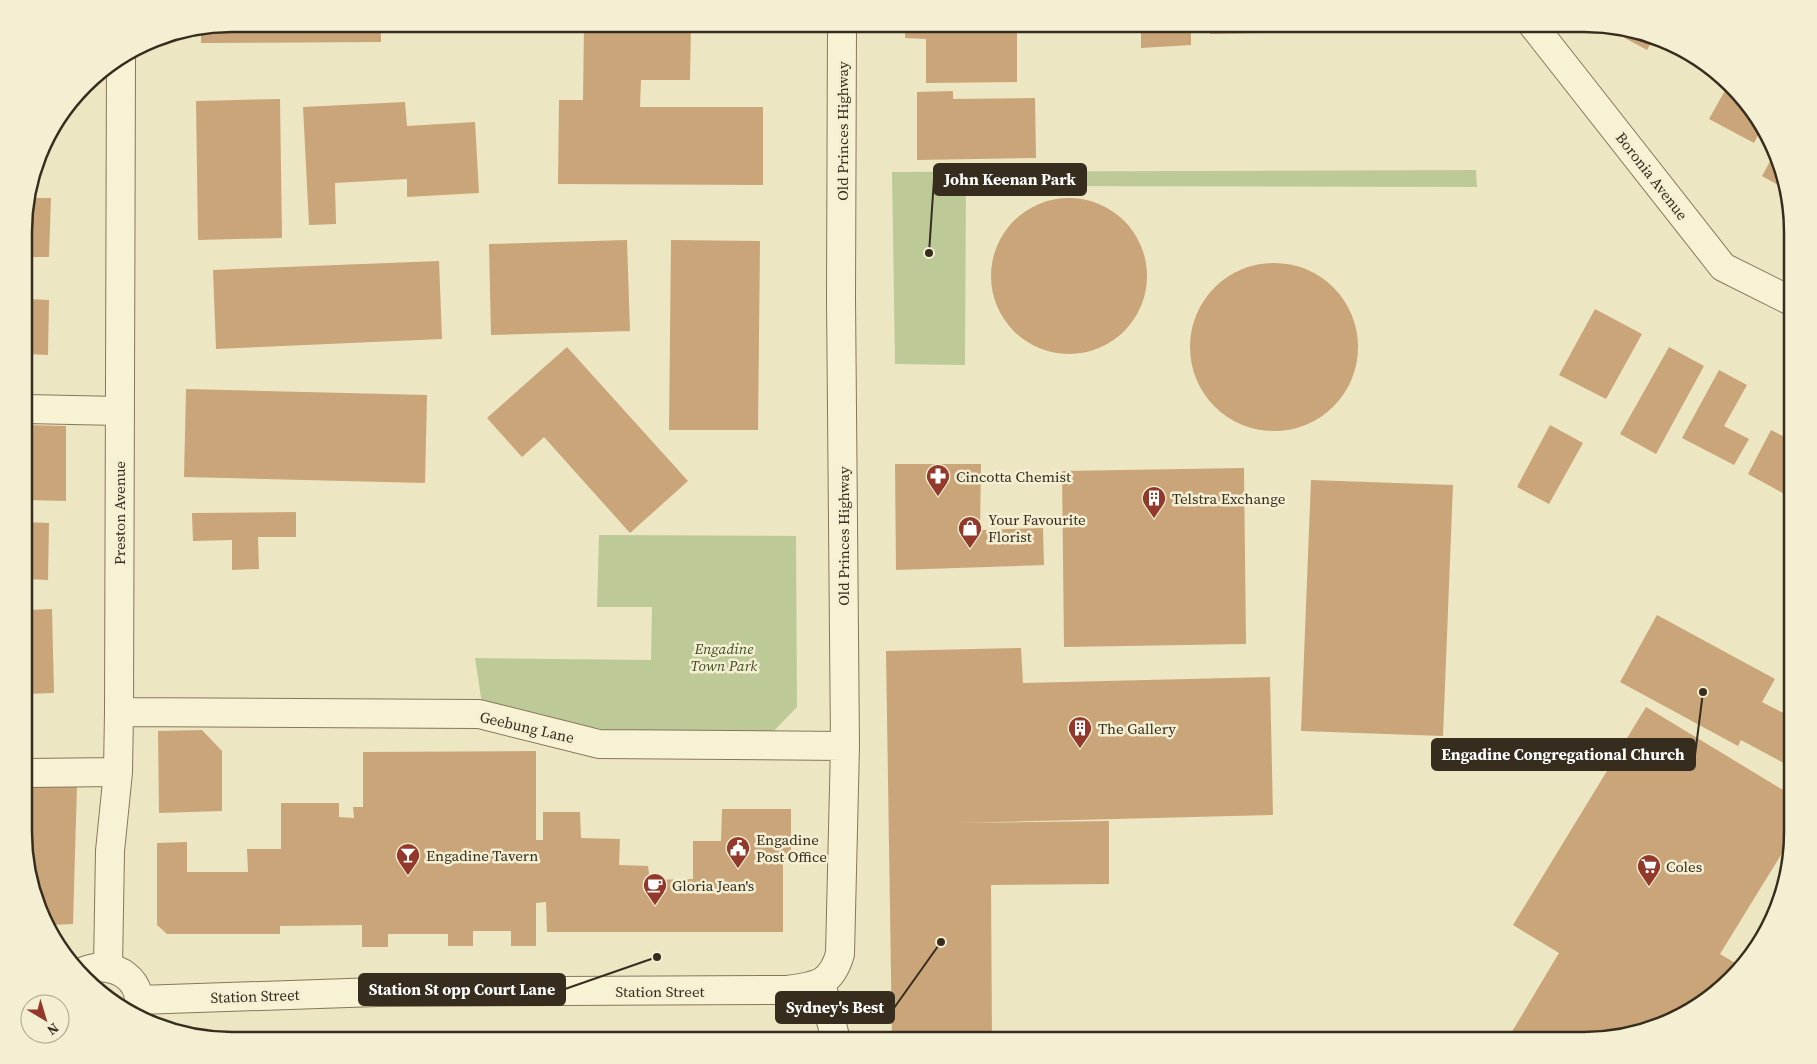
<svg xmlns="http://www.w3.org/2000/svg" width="1817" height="1064" viewBox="0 0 1817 1064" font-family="'Source Serif 4',serif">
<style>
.green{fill:#bdca97}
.building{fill:#caa579}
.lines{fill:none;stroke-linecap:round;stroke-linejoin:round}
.minor-casing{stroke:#86775a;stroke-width:30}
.minor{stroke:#f8f2d5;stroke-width:28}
.labels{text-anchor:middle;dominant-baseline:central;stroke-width:5;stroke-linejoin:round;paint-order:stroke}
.street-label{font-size:15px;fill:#362d1e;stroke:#f4efd2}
.poi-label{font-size:15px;fill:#362d1e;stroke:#f4efd2;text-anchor:start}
.park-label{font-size:15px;font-style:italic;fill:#415225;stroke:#f4efd2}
.rim{fill:none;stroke:#362d1e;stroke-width:2.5}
.leader{fill:none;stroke:#362d1e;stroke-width:2}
.callout-dot{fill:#362d1e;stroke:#f4efd2;stroke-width:2}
.callout{fill:#362d1e;stroke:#362d1e;stroke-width:2}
.callout-label{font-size:16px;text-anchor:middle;font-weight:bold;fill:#fff}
</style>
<rect width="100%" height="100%" fill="#ede6c2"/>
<path class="green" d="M1476 170 1477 187 966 186 965 365 895 364 892 172Z
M599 535 796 536 797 707 772 733 611 731 482 704 475 658 651 660 652 607H597Z"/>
<path class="building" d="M232 24H381V42L201 43V30Z
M584 24H691L690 80H641L640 107H763V185L558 184 559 100H583Z
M905 24H1010V26H1017V82L926 83V39L905 38Z
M1141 24H1191V45L1141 48Z
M1210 24H1261V33L1210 34Z
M1275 24H1327V27L1275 26Z
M1609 27 1639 31 1654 37 1647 50 1608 29Z
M1666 42 1689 52 1693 56 1690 54 1688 57 1665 44Z
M1727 87 1758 117 1763 126 1754 143 1709 119Z
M953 91V99L1035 98 1036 158 917 160V92Z
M280 99 282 238 198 240 196 101Z
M405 102 407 126 475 122 479 193 407 197V179L335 183 336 224 309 225 303 107Z
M1775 152 1782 166 1787 190 1762 176Z
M991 276a78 78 0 1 1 156 0a78 78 0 1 1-156 0Z
M28 198H51L49 257H26V205Z
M627 240 630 331 491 335 489 244Z
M671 240 760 241 758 430H669Z
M439 261 442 339 216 349 213 270Z
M1190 347a84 84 0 1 1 168 0a84 84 0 1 1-168 0Z
M26 299 49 300 48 355 26 354Z
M1595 309 1642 334 1606 399 1559 375Z
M567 347 688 481 630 533 544 437 522 457 487 418Z
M1669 347 1704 366 1656 454 1620 434Z
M1719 370 1747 385 1724 426 1749 439 1734 465 1682 438Z
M186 389 427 395 425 483 184 477Z
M26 425 66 426V501L26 500Z
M1550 425 1583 443 1549 504 1517 487Z
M1771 430 1793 441V492L1790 497 1748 474Z
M895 464H981L980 530 1043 528 1044 565 896 570Z
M1244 468 1246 644 1064 647 1062 471Z
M1311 480 1453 485 1443 736 1301 731Z
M296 512V537H258L259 569 232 570V540L193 541 192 513Z
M26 522 49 523 48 580 26 579Z
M52 609 54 693 26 694V610Z
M1657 615 1775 679 1762 702 1793 718V768L1741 740 1738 746 1620 682Z
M1021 648 1023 683 1270 677 1273 815 955 823 1109 821V884L991 885 992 1040H892L886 651Z
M1646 707 1793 796 1792 848 1787 845 1720 954 1742 967 1732 979 1689 1012 1598 1040H1507L1559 953 1513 925Z
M202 730 222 751V811L159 813 158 731Z
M536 751V840H543V812H580L581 838 620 839 619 865 648 866 650 880 693 879V841H721L722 809H791V859H783V932H547L546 902 536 903V946H511V931H473V946H448V934H388V947H362V925L280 926V934H167L157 925V843L187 842V872H248L247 849H281V803H339V817L354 818 353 807H363V752Z
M26 785H77L73 924 50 925 26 859Z"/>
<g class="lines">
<g class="minor-casing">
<path id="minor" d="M1532 24 1723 267 1793 302
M26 409 119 411
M119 712 479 714 599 744 845 746
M26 773 118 772
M108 967 110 851 118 772 119 712 121 59
M84 971C114 958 149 982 136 1015
M821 983 836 1040
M139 1000 377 992 786 990C816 986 831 985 840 954L845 746 841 298 842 24"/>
</g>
<use href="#minor" class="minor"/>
</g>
<defs>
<g id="pharmacy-pin" transform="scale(1.25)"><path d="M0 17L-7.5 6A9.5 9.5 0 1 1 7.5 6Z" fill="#93392c" stroke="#f4efd2"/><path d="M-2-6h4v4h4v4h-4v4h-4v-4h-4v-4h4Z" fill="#fff"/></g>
<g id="building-pin" transform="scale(1.25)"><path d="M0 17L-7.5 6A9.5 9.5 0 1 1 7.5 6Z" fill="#93392c" stroke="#f4efd2"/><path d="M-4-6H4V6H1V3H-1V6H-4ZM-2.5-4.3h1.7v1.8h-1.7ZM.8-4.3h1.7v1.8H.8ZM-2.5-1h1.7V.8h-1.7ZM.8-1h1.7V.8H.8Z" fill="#fff"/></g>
<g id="shop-pin" transform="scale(1.25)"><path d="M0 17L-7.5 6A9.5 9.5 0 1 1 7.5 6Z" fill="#93392c" stroke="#f4efd2"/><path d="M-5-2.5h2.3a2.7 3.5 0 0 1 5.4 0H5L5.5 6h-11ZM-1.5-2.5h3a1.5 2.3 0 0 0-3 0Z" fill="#fff"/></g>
<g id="civic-pin" transform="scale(1.25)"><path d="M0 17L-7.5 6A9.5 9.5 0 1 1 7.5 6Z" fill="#93392c" stroke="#f4efd2"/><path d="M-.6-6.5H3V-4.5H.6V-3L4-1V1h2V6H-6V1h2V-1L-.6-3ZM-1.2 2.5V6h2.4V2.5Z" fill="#fff"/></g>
<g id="bar-pin" transform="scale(1.25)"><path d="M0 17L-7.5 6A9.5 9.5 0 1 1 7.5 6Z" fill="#93392c" stroke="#f4efd2"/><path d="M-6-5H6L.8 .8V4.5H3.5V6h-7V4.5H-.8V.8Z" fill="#fff"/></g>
<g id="supermarket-pin" transform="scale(1.25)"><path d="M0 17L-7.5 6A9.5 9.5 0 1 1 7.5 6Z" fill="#93392c" stroke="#f4efd2"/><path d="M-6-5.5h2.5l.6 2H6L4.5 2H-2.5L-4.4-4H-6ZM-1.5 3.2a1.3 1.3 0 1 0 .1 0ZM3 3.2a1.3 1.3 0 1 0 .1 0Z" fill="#fff"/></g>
<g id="cafe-pin" transform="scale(1.25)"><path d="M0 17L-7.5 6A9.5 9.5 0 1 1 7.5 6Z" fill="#93392c" stroke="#f4efd2"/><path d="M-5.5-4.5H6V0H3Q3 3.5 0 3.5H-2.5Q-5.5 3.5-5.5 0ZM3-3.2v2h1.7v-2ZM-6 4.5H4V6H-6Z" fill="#fff"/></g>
</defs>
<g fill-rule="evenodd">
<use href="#pharmacy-pin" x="938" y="476"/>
<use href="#building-pin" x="1154" y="498"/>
<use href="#shop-pin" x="970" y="528"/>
<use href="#building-pin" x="1080" y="728"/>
<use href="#civic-pin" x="738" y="848"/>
<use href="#bar-pin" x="408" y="855"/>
<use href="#supermarket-pin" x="1649" y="866"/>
<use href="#cafe-pin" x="655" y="885"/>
</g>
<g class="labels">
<g class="street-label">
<text transform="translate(842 131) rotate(-90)">Old Princes Highway</text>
<text transform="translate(1652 176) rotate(52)">Boronia Avenue</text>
<text transform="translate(119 513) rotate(-90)">Preston Avenue</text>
<text transform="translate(843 536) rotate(-90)">Old Princes Highway</text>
<text transform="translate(527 727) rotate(13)">Geebung Lane</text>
<text x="660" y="991">Station Street</text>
<text transform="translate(255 996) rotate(-2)">Station Street</text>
</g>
<g class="poi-label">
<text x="956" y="476">Cincotta Chemist</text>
<text x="1172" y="498">Telstra Exchange</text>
<text x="988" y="519">Your Favourite<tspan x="988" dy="17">Florist</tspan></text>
<text x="1098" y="728">The Gallery</text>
<text x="756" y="839">Engadine<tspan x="756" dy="17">Post Office</tspan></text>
<text x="426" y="855">Engadine Tavern</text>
<text x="1666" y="866">Coles</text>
<text x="672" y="885">Gloria Jean's</text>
</g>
<g class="park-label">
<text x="724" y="648">Engadine<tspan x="724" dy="17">Town Park</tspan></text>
</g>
</g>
<path d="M0 0H1817V1064H0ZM232 32H1584A200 200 0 0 1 1784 232V832A200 200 0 0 1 1584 1032H232A200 200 0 0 1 32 832V232A200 200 0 0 1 232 32Z" fill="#f4efd2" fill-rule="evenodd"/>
<path class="rim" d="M232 32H1584A200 200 0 0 1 1784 232V832A200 200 0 0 1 1584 1032H232A200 200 0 0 1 32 832V232A200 200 0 0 1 232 32Z"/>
<path class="leader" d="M929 253L934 179M1703 692L1695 755M657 957L565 989M941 942L894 1008"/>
<g class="callout-dot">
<circle cx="929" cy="253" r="5"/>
<circle cx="1703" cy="692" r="5"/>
<circle cx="657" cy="957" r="5"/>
<circle cx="941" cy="942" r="5"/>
</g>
<g class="callout">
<rect x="934" y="164" width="152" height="31" rx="5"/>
<rect x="1432" y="739" width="263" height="31" rx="5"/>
<rect x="359" y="974" width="206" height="31" rx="5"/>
<rect x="776" y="992" width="118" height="31" rx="5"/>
</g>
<g class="callout-label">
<text x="1010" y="185">John Keenan Park</text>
<text x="1563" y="760">Engadine Congregational Church</text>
<text x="462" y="995">Station St opp Court Lane</text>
<text x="835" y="1013">Sydney's Best</text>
</g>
<g transform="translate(45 1019) rotate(142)"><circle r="24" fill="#f4efd2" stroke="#a8a18a"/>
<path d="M0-4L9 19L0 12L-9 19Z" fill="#93392c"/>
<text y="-8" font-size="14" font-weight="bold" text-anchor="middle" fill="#362d1e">N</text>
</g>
</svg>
